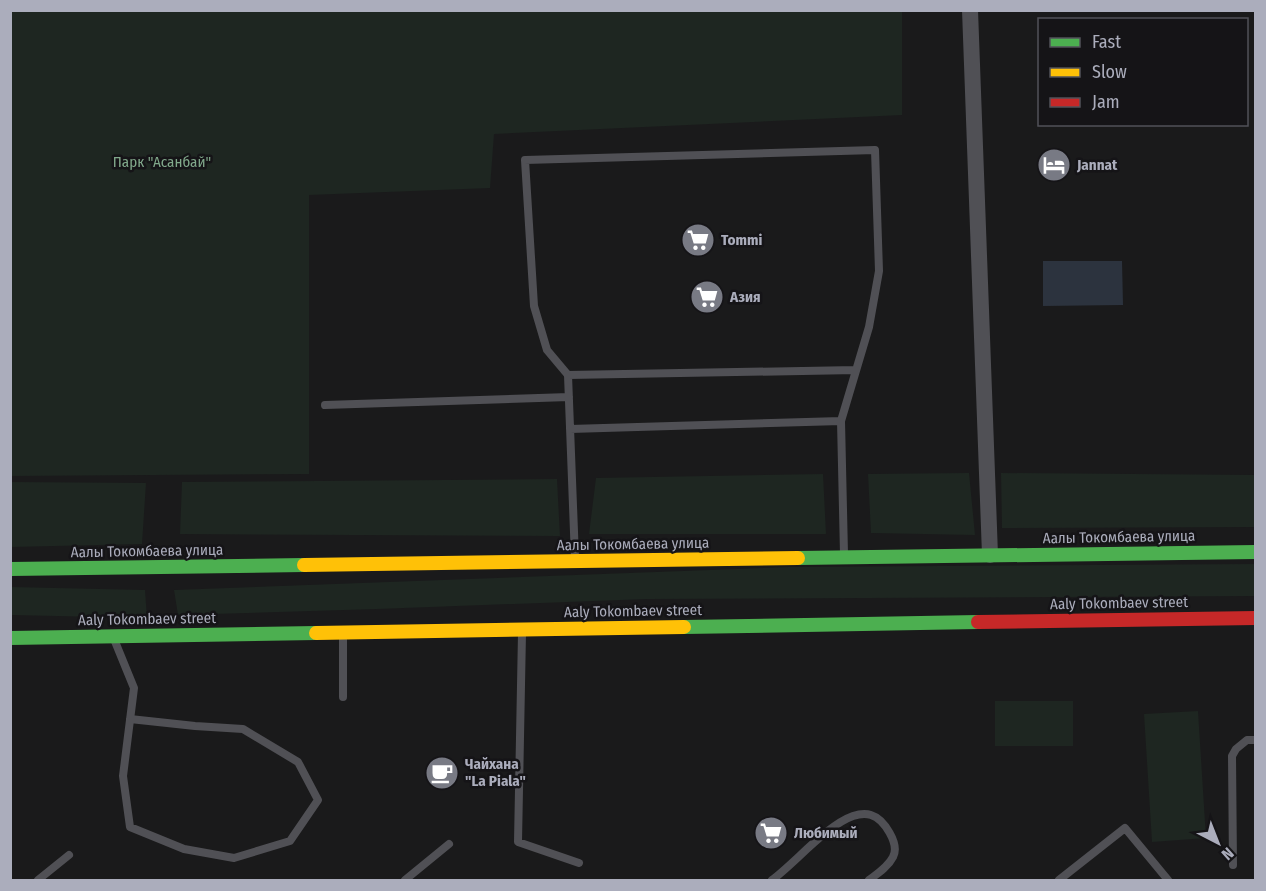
<svg xmlns="http://www.w3.org/2000/svg" width="1266" height="891" viewBox="0 0 1266 891" font-family="'Fira Sans Condensed',sans-serif">
<style>
.green{fill:#1e2621}
.water{fill:#2c333e}
.lines{fill:none;stroke-linecap:round;stroke-linejoin:round}
.lane{stroke:#505055;stroke-width:8}
.street{stroke:#505055;stroke-width:16}
.fast{stroke:#4caf50;stroke-width:14}
.slow{stroke:#ffc107;stroke-width:14}
.jam{stroke:#c62828;stroke-width:14}
.labels{text-anchor:middle;dominant-baseline:central;stroke-width:5;stroke-linejoin:round;paint-order:stroke}
.park-label{font-size:15px;fill:#81a88b;stroke:#151417}
.poi-label{font-size:15px;font-weight:bold;fill:#abadbc;stroke:#151417;text-anchor:start}
.street-label{font-size:15px;fill:#abadbc;stroke:#151417}
</style>
<rect width="100%" height="100%" fill="#1a1a1b"/>
<path class="green" d="M10 11H902V115L494 134 490 188 309 195V474L11 476Z
M969 473 975 535 871 533 868 474Z
M1001 473 1255 475V527L1002 528Z
M823 474 826 534H589L596 478Z
M557 479 560 536 180 534 182 482Z
M11 482 146 483 142 544 11 547Z
M1256 564 1255 596 647 599 377 609 178 615 174 590 789 567Z
M11 587 145 590 147 618 11 615Z
M995 701H1073V746H995Z
M1198 711 1206 838 1152 842 1144 714Z"/>
<path class="water" d="M1043 261H1122L1123 305 1043 306Z"/>
<g class="lines">
<path class="lane" d="M568 375 856 370
M325 405 569 397
M570 429 841 421
M575 558 568 375 547 350 534 306 525 160 875 150 879 271 869 327 841 421 844 554
M522 633 518 842 579 863
M343 636V697
M114 639 134 688 123 776 130 827 184 849 234 858 290 841 318 800 298 762 243 729 195 726 130 719
M1233 865 1232 756 1236 749 1247 740H1256
M38 880 69 855
M405 880 449 844
M772 880C795 863 827 825 853 816 859 814 865 813 871 815 884 819 900 844 893 857 888 867 877 874 869 880
M1059 880 1125 828 1168 880"/>
<path class="street" d="M970 10 990 555"/>
<path class="fast" d="M798 558 1256 552
M10 569 304 565
M684 627 978 622
M10 638 316 633"/>
<path class="slow" d="M304 565 798 558
M316 633 684 627"/>
<path class="jam" d="M978 622 1256 618"/>
</g>
<defs>
<g id="hotel-disc" transform="scale(1.725)"><circle r="9.5" fill="#787a84" stroke="#151417"/><path d="M-6-4.5h1.5V1H6V5H4.5V3h-9V5H-6ZM-4 0a1.8 1.8 0 1 1 3.6 0ZM.5 0V-2.5h3Q6-2.5 6 0Z" fill="#fff"/></g>
<g id="supermarket-disc" transform="scale(1.725)"><circle r="9.5" fill="#787a84" stroke="#151417"/><path d="M-6-5.5h2.5l.6 2H6L4.5 2H-2.5L-4.4-4H-6ZM-1.5 3.2a1.3 1.3 0 1 0 .1 0ZM3 3.2a1.3 1.3 0 1 0 .1 0Z" fill="#fff"/></g>
<g id="cafe-disc" transform="scale(1.725)"><circle r="9.5" fill="#787a84" stroke="#151417"/><path d="M-5.5-4.5H6V0H3Q3 3.5 0 3.5H-2.5Q-5.5 3.5-5.5 0ZM3-3.2v2h1.7v-2ZM-6 4.5H4V6H-6Z" fill="#fff"/></g>
</defs>
<g fill-rule="evenodd">
<use href="#hotel-disc" x="1054" y="165"/>
<use href="#supermarket-disc" x="698" y="240"/>
<use href="#supermarket-disc" x="707" y="297"/>
<use href="#cafe-disc" x="442" y="773"/>
<use href="#supermarket-disc" x="771" y="833"/>
</g>
<g class="labels">
<g class="park-label">
<text x="162" y="162">Парк "Асанбай"</text>
</g>
<g class="poi-label">
<text x="1077" y="165">Jannat</text>
<text x="721" y="240">Tommi</text>
<text x="730" y="297">Азия</text>
<text x="465" y="764">Чайхана<tspan x="465" dy="17">"La Piala"</tspan></text>
<text x="794" y="833">Любимый</text>
</g>
<g class="street-label">
<text transform="translate(1119 537) rotate(-1)">Аалы Токомбаева улица</text>
<text transform="translate(633 544) rotate(-1)">Аалы Токомбаева улица</text>
<text transform="translate(147 551) rotate(-1)">Аалы Токомбаева улица</text>
<text transform="translate(1119 603) rotate(-1)">Aaly Tokombaev street</text>
<text transform="translate(633 611) rotate(-1)">Aaly Tokombaev street</text>
<text transform="translate(147 619) rotate(-1)">Aaly Tokombaev street</text>
</g>
</g>
<rect width="1266" height="891" fill="none" stroke="#abadbc" stroke-width="24"/>
<rect x="1038" y="18" width="210" height="108" fill="#151417" stroke="#515159" stroke-width="1.5"/>
<rect x="1050" y="38" width="30" height="9" fill="#4caf50" stroke="#515159" stroke-width="1.5"/>
<text x="1092" y="48" font-size="18" fill="#abadbc">Fast</text>
<rect x="1050" y="68" width="30" height="9" fill="#ffc107" stroke="#515159" stroke-width="1.5"/>
<text x="1092" y="78" font-size="18" fill="#abadbc">Slow</text>
<rect x="1050" y="98" width="30" height="9" fill="#c62828" stroke="#515159" stroke-width="1.5"/>
<text x="1092" y="108" font-size="18" fill="#abadbc">Jam</text>
<g transform="translate(1218 843) rotate(138)" stroke="#151417" stroke-width="4.5" paint-order="stroke">
<path d="M0-4.5L10 22L0 15L-10 22Z" fill="#abadbc"/>
<text y="-9" font-size="16" font-weight="bold" text-anchor="middle" fill="#abadbc">N</text>
</g>
</svg>
